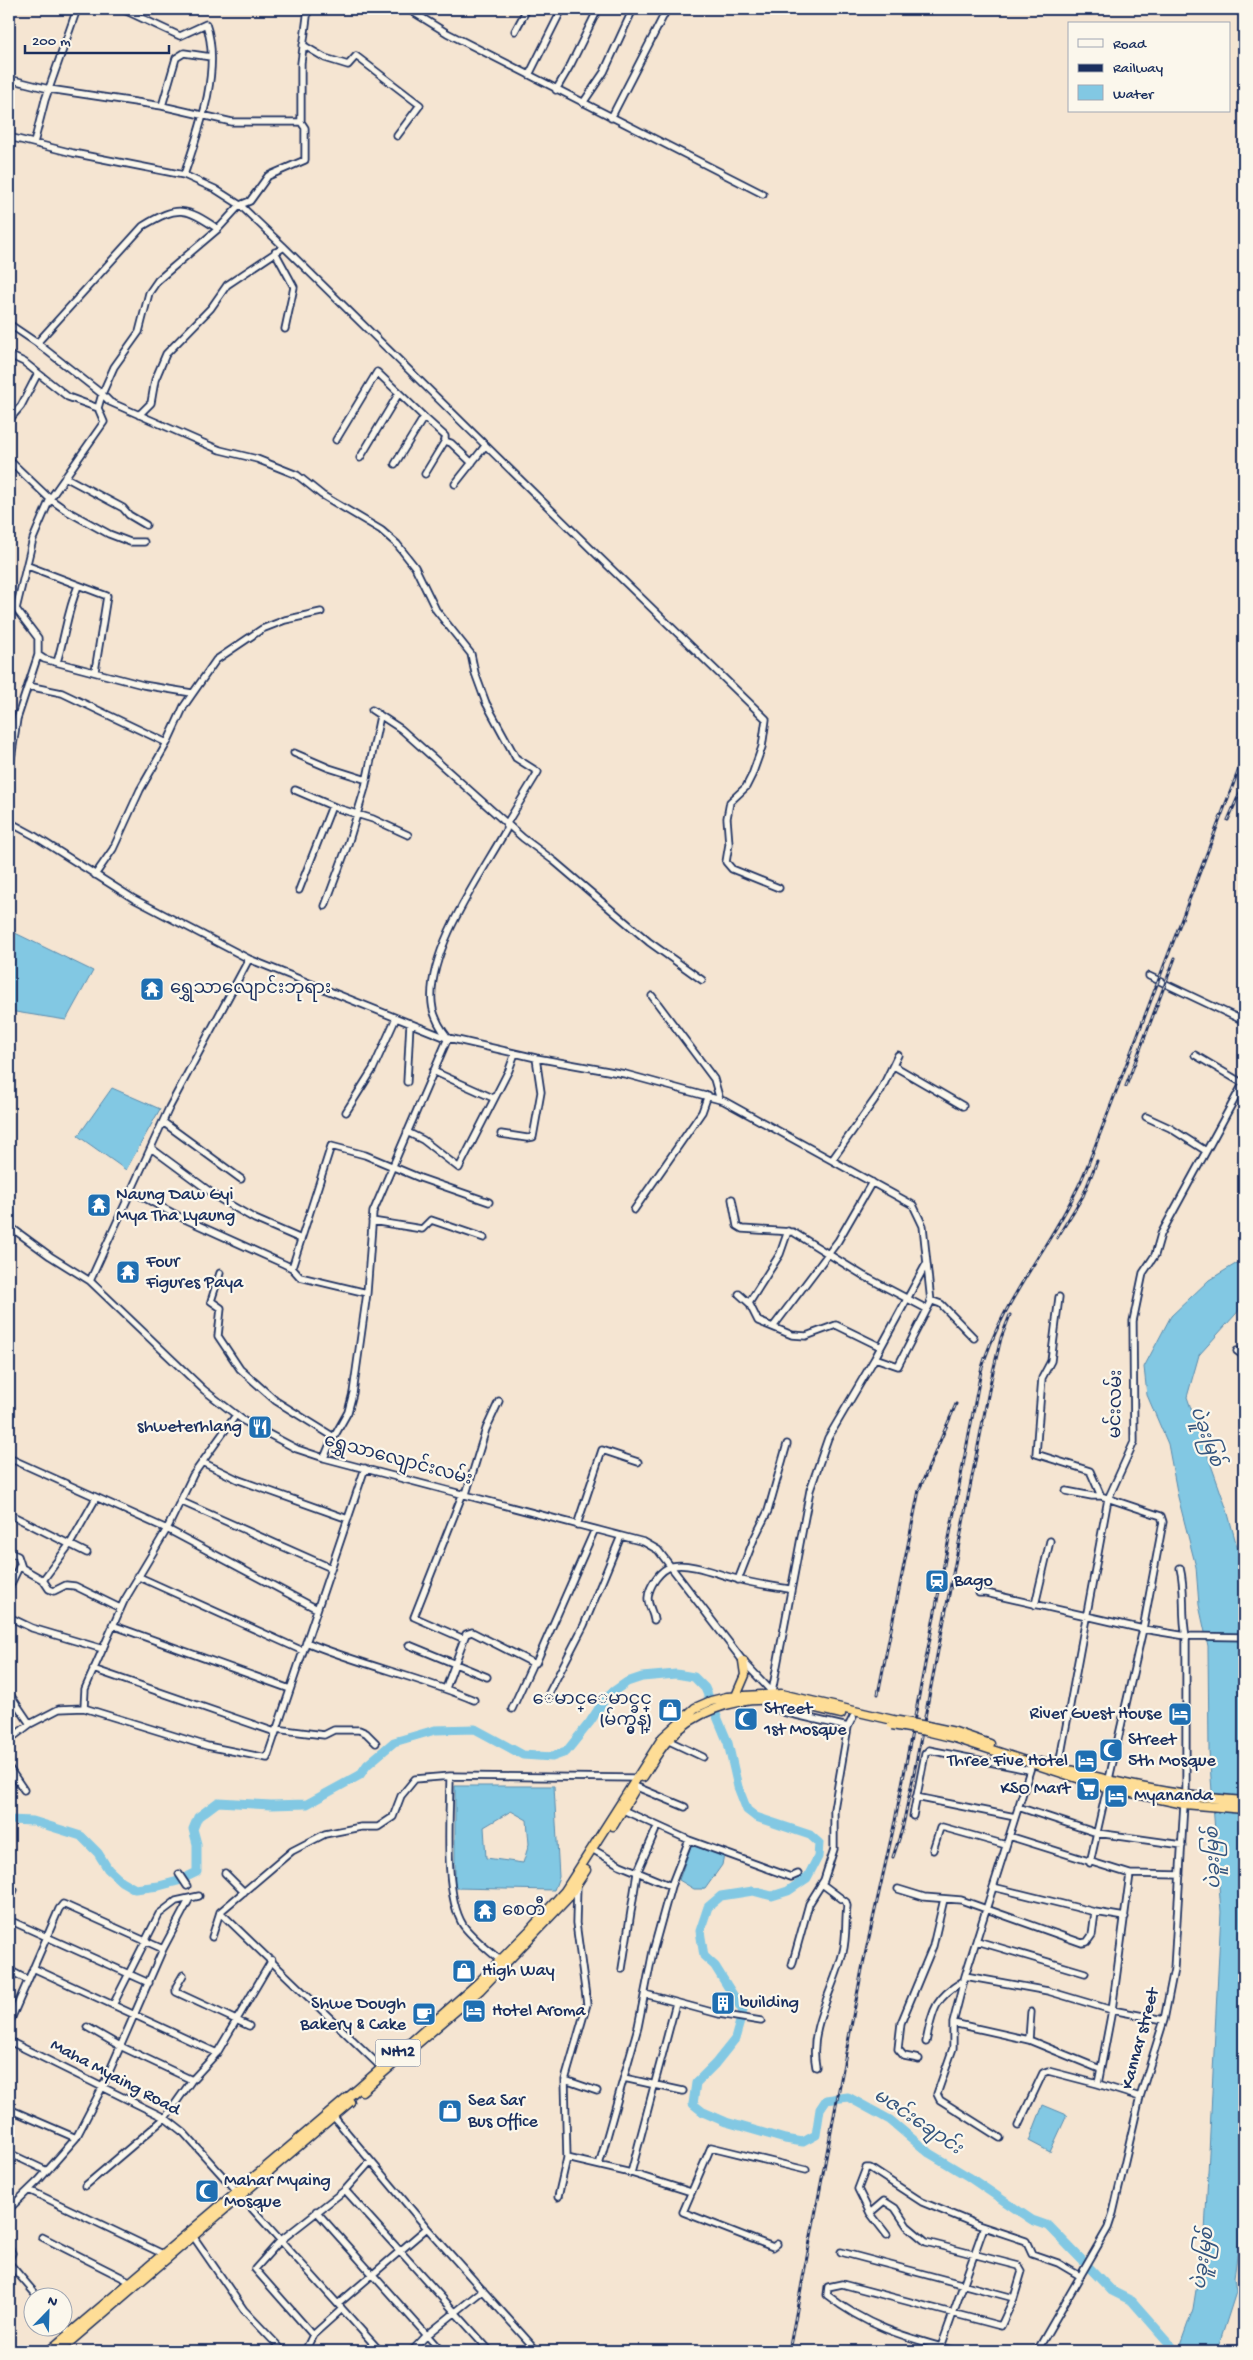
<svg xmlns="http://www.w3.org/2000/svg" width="1253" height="2360" viewBox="0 0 1253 2360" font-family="'Gochi Hand','Noto Sans Myanmar',sans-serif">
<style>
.water{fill:#82c8e3;stroke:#598bae;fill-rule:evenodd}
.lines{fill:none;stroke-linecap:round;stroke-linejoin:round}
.river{stroke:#82c8e3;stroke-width:9}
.minor-casing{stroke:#1b2f5e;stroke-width:9}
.highway-casing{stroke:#1b2f5e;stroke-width:11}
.minor{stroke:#fbf7ec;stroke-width:5.5}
.highway{stroke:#fedd96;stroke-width:8}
.rail-casing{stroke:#1b2f5e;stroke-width:3}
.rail{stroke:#fbf7ec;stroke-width:1;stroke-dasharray:4;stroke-linecap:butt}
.highway-bridge-casing{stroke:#1b2f5e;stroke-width:11;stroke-linecap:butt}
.highway-bridge{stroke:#fedd96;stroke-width:8}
.labels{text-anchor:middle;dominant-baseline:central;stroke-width:4.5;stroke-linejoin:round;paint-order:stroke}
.shield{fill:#fbf7ec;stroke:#5e6b89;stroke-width:1}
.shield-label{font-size:16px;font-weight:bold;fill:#1b2f5e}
.poi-label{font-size:18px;fill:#1b2f5e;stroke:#fbf7ec;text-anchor:start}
.street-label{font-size:18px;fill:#1b2f5e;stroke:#fbf7ec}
.water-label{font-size:19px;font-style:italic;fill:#35557f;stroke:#fbf7ec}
</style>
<rect width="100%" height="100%" fill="#f5e5d2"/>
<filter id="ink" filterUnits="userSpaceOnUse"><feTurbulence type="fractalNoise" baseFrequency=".02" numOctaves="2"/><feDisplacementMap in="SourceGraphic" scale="10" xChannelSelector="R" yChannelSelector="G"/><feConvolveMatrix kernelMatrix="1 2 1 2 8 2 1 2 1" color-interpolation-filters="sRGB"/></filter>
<g filter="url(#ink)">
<path class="water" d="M9 930 93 971 66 1020 9 1011Z
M112 1088 160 1109 126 1170 78 1136Z
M1244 1259V1305L1199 1355 1187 1397 1227 1510 1244 1572V2205L1234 2278 1236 2292 1217 2351H1178L1193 2309 1205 2233 1221 1912 1209 1751 1208 1646 1199 1605 1196 1567 1178 1497 1168 1444 1147 1395 1144 1367 1171 1316 1209 1280Z
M455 1786H554L559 1877 554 1890 455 1888ZM511 1811 527 1820 529 1844 523 1863 486 1858 484 1827Z
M692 1843 724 1854 722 1865 705 1889H694L679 1880Z
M1043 2105 1067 2115 1050 2152 1029 2141Z"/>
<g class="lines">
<path class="river" d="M9 1820 33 1821 81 1836 98 1853 108 1869 121 1881 135 1889 159 1886 178 1881 197 1872V1844L193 1829 198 1817 218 1802 271 1805 307 1804 360 1775 367 1765 394 1742 435 1730 475 1729 523 1755 552 1757 566 1752 590 1722 607 1696 627 1682 642 1677 676 1674 694 1677 705 1688 728 1743 738 1787 747 1810 756 1817 810 1835 819 1843 818 1857 807 1878 788 1891 772 1896 753 1891 721 1896 708 1907 700 1931 704 1956 715 1966 743 2011 735 2039 715 2064 696 2083 693 2104 703 2112 726 2122 785 2139 803 2142 816 2135 820 2109 826 2100 848 2097 890 2120 929 2153 969 2177 1032 2220 1049 2226 1112 2291 1132 2301 1176 2351"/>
<g class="minor-casing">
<path id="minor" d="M122 9 180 36 206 24C222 69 199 131 184 175
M408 9 447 33 763 194
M515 31 527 9
M303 45 325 58 348 65 356 56 420 105 397 136
M529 75 562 9
M9 79 49 89 162 106 232 122H301V63L308 9
M556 90 571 64 598 9
M583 103 604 72 633 9
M162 106 176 58 184 53 211 57
M611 118 667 9
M301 122 305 128V160L268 176 250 201 240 205 218 229 158 280 149 293 139 332 114 367 102 394 110 402 201 442 220 450 257 459 297 475 322 495 381 530 397 544 415 567 436 610 471 654 475 673 486 703 516 758 538 772 507 823 506 830C481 875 427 950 432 1003 433 1015 441 1029 448 1038L373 1212 367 1293 353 1393 348 1412 330 1444 324 1458
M9 137 73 153 184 175 215 189 240 205 284 247 595 553 766 719 762 747 752 775 746 787 730 802 727 818 729 844 726 862 732 869 779 888
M34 143 45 100 77 9
M275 252 294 287 285 329
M9 324 37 343 102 394 98 408 104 422 50 499 33 539 16 609 38 638V655L17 719 9 773
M37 343 143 226C178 205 185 207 218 229
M9 355 24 362 68 397 98 408
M139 415 151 403 155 380 166 354 211 308 227 285 284 247
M9 420 21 406 38 373
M336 440 377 372 399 393
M360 458 399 393 424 417
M9 460 50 499 67 511 109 534 130 542H144
M395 464 424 417 445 436V441
M425 474 445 441 451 443 472 463
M65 477 123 508 129 515 146 525
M455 484 485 446
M28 566 107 596 95 671
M38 655 44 659 143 685 192 693
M57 662C65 636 67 612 78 586
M28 686 62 693 167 743
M372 710 401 729 523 838 554 861 649 942 702 980
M294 753 329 768 367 780
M295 790 337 808 373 819 408 835
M9 822 33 835 134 899 249 959 169 1108 90 1281
M95 875 113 849 140 790 167 743 184 706 216 660 262 629 285 620 321 612
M299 890 332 806
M325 906 348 844 365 788 380 716
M249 959 444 1037 536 1058 625 1074 724 1101 913 1205 923 1226 931 1302 898 1366 875 1358 828 1438 810 1490 772 1692
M1149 976 1244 1021
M652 996 714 1079 720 1100
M1195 1055 1244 1084
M894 1066 963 1106
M433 1071 493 1098
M407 1082 410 1023
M346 1112 373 1069 396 1018
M1146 1117 1170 1128 1206 1151
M163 1122 241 1179
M407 1132 423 1140 459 1168 509 1070 515 1053
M501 1134 527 1138 533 1137 541 1092 536 1058
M151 1148 220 1199 255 1219 301 1239
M832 1160 880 1092 898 1055
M132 1191 178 1216 284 1264 292 1268 300 1277 367 1293
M732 1199 737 1226 742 1229 793 1232 864 1276 927 1309
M634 1210 702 1112 708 1095
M372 1221 422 1229 431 1220 484 1238
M9 1226 50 1256 90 1281 204 1390 244 1421 297 1449 324 1458 644 1542 658 1550 743 1661 773 1693
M292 1268 331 1146 365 1155 420 1178 489 1202
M220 1273 211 1301 221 1308 218 1336 240 1369 276 1401 334 1437
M739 1294 749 1303 758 1321 792 1335 806 1336 836 1325 881 1347
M1059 1297 1051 1361 1042 1378 1036 1454 1090 1471 1101 1496 1161 1516 1163 1522 1143 1629 1090 1863
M930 1300 941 1304 974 1338
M749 1303 780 1254 788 1231
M773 1327 838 1241 872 1182
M1237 1351 1244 1356
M875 1358 925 1266
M9 1458 167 1529 317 1609
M202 1462 239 1480 348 1519
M1066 1491 1092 1496H1101
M463 1493 414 1617 464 1639 466 1634 472 1632 533 1663H536L595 1529
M466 1494 486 1429 499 1401
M180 1501 331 1568
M9 1514 87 1553
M577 1525 602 1450 638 1462
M9 1552 18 1556 22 1568 43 1580 49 1589 54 1591 66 1585 75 1586 120 1608
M1180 1568C1186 1591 1181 1613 1186 1636L1244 1637
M137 1576 303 1651
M43 1580 70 1544 96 1498
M738 1580 754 1539 768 1511 787 1444
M9 1588 20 1565
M979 1593H986L1143 1629 1186 1636V1796
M1035 1605 1050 1541
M9 1617 32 1628 103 1649
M654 1620C653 1611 648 1607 648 1598 649 1586 660 1569 673 1566 690 1562 720 1575 737 1579 754 1584 772 1586 790 1589
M112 1625 290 1689
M306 1642C361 1665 419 1677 474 1700
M409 1645 487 1677
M93 1669 275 1732
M446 1688 464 1639
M9 1693 30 1724
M548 1695 584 1625 621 1536
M770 1698 775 1708 783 1712 848 1727
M84 1708 85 1689 124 1601 167 1529 193 1475 236 1415
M512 1709 533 1663
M276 1729 324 1735 334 1730H359L366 1733 376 1743
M9 1740 30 1724 59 1709 84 1708 207 1746 267 1758 365 1468
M667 1740 703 1757
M9 1768 24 1790
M1058 1770 1108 1499 1134 1442 1133 1321 1143 1273 1155 1255 1161 1234 1244 1082
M450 1776C450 1814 443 1893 463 1925 472 1938 490 1951 502 1962
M637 1787 685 1807
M916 1797 1015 1817
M1018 1807 1097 1833 1182 1845
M623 1810 689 1840 791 1877 798 1874
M913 1816 925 1754 929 1750 1029 1770
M1009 1836 1130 1874 1180 1875
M592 1849 620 1865 671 1886
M933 1850 940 1828 942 1827 1006 1845
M225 1873 244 1892
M179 1874 187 1886
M1130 1874 1112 2010 1098 2084 1140 2097
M577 1886 576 1923 587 2004 565 2080 567 2158 631 2173 691 2192
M898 1889 924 1897 961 1900 1082 1943 1087 1942 1092 1935 1095 1912 993 1887
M9 1901 14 1890
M220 1912 384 2070
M1095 1912 1125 1917
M9 1920 149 1983
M212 1937 220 1912 292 1851 325 1834 361 1827H378L393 1817 401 1796 415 1779 450 1776 636 1778
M977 1941 1085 1973
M792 1965 809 1904 824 1880 834 1849V1809L848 1727 853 1717
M33 1968 217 2053
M622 1969 637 1873 657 1827
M9 1970 28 1980
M183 1975 176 1987V1992L249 2026
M965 1976 1048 1991 1112 2010 1164 2020
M645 1994 719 2014 761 2021
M113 2005 159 1914 176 1901 199 1896
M953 2023 1029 2040 1100 2069
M9 2024 59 1909 63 1904 163 1949
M87 2027 120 2046 192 2080
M1029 2040 1031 2012
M9 2041 165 2118 184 2133 380 2351
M926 2042C933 2009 934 1999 963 1981
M919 2059 904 2056 898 2049 901 2023 933 1946 944 1899
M816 2067C808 2027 834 1990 843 1952 847 1937 845 1921 847 1906L846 1902 822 1884
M624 2078 683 2091
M565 2080 597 2091
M9 2109 76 2138
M333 2116 427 2228 537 2351
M1018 2126 1043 2073 1048 2071 1098 2084
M1000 2138 940 2100 937 2094 953 2048V2023L965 1976 1032 1764
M9 2153 47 2171
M599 2165 638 2027 653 1951 671 1886 689 1840
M631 2173 676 2003
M85 2186 165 2118 192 2080 217 2053 272 1960
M29 2190 163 2254
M345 2190 490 2351
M558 2197 567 2158
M9 2209 39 2180 76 2138 103 2086 163 1949 190 1898
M316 2211 441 2351
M870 2213 884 2201 895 2208 907 2226 926 2242 1019 2266 1022 2271 1014 2298 1001 2326 842 2284 828 2287 827 2295C869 2328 906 2337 956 2351
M887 2235 870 2213 858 2189 866 2168H870L922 2202 978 2225 1026 2241 1032 2254 1058 2263 1080 2276
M193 2236 244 2310 283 2351
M42 2237 133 2283
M777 2244 773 2247 683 2212 711 2147 806 2170
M9 2248 12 2253 9 2260
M841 2252 1014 2298
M9 2263 39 2298
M338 2304 427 2228
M62 2324 70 2333
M313 2335 255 2269 280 2241 345 2190 370 2162
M941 2347 984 2227
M305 2351 313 2335 342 2309
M412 2351 426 2336 483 2290
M1037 2351 1108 2228 1113 2213 1140 2097 1164 2020 1174 1969 1184 1804
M1243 2351 1244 2345"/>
</g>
<g class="highway-casing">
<path id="highway" d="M736 1696 745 1675 743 1661
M927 1726 955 1732 990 1744
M926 1731 955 1738 1108 1788 1184 1804 1244 1809
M1041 1762C1111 1782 1171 1796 1244 1801
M643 1777C651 1765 659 1749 669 1739 693 1712 734 1698 770 1700 793 1701 818 1709 841 1714
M613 1826 634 1791
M362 2091 480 1990 567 1899 586 1870
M49 2351 359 2088 477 1984 530 1930 565 1891 663 1737 695 1708 711 1701 727 1697 781 1694 893 1720
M59 2351 350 2102"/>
</g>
<use href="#minor" class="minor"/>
<use href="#highway" class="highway"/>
<g class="rail-casing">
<path id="rail" d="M1228 820 1244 783
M1126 1086 1175 958
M1057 1238 1083 1196 1097 1161
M878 1694 919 1490 956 1404
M893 1857 902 1830 914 1773 991 1380 1001 1338 1010 1315
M789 2351 863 1964 895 1821 981 1371C1000 1304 1046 1253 1076 1191 1086 1172 1093 1151 1101 1131L1244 756"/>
</g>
<use href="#rail" class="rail"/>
<g class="highway-bridge-casing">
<path id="highway-bridge" d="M893 1720 927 1726
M892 1725 926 1731"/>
</g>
<use href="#highway-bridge" class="highway-bridge"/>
</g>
</g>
<defs>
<g id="temple-square" transform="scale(1.25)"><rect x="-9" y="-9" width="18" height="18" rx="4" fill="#1f6fb2" stroke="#fbf7ec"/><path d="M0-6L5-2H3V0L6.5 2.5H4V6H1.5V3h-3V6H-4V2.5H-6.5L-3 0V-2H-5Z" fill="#fff"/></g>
<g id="restaurant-square" transform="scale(1.25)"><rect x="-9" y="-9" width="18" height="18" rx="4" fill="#1f6fb2" stroke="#fbf7ec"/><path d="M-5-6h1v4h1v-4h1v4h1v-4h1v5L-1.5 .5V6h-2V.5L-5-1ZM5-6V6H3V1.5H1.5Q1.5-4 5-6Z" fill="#fff"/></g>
<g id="station-square" transform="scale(1.25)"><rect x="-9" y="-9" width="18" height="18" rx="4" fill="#1f6fb2" stroke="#fbf7ec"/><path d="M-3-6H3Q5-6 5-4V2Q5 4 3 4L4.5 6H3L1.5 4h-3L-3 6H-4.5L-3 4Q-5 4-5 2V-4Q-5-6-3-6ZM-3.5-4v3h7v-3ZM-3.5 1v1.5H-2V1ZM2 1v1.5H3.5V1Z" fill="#fff"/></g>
<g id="shop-square" transform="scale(1.25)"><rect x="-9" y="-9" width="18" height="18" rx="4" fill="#1f6fb2" stroke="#fbf7ec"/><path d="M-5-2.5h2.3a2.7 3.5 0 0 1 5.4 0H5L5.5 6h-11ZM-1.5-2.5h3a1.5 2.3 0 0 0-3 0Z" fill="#fff"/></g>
<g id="hotel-square" transform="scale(1.25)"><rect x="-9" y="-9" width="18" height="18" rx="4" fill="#1f6fb2" stroke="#fbf7ec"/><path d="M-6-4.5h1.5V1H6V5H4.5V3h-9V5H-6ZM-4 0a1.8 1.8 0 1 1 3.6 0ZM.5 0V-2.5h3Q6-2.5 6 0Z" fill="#fff"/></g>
<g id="mosque-square" transform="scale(1.25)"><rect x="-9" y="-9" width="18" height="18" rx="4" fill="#1f6fb2" stroke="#fbf7ec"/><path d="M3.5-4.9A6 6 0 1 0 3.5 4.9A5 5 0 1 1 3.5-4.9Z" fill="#fff"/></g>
<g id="supermarket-square" transform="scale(1.25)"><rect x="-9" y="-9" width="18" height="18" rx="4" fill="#1f6fb2" stroke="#fbf7ec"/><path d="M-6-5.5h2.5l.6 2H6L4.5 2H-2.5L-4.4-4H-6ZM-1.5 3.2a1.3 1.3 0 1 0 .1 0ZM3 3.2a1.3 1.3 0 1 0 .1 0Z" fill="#fff"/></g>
<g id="building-square" transform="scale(1.25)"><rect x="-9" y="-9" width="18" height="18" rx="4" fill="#1f6fb2" stroke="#fbf7ec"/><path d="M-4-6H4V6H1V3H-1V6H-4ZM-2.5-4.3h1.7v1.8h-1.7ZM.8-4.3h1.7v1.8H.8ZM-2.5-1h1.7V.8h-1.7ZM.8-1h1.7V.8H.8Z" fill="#fff"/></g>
<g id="cafe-square" transform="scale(1.25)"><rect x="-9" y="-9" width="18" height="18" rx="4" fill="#1f6fb2" stroke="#fbf7ec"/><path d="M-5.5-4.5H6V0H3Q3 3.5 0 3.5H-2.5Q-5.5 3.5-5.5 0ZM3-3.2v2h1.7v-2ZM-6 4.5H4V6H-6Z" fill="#fff"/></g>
</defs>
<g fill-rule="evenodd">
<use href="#temple-square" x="152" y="989"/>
<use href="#temple-square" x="99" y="1205"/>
<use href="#temple-square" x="128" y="1272"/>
<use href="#restaurant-square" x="260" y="1427"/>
<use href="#station-square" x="937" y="1581"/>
<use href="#shop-square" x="670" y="1710"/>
<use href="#hotel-square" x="1180" y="1714"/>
<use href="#mosque-square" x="746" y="1719"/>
<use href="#mosque-square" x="1111" y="1750"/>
<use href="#hotel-square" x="1086" y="1761"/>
<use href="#supermarket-square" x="1088" y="1789"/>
<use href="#hotel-square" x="1116" y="1796"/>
<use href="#temple-square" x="485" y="1911"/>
<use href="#shop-square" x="464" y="1971"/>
<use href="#building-square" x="723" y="2003"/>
<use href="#hotel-square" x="474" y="2011"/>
<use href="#cafe-square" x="424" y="2014"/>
<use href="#shop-square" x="450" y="2111"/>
<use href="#mosque-square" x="207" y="2191"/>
</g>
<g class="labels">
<rect class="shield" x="375.5" y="2039.5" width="45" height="27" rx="4"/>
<g class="shield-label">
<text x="398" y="2053">NH12</text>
</g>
<g class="poi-label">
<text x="170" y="989">ရွှေသာလျောင်းဘုရား</text>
<text x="116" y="1195">Naung Daw Gyi<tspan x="116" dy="21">Mya Tha Lyaung</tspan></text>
<text x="146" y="1262">Four<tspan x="146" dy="21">Figures Paya</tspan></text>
<text x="242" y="1427" text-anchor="end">shweterhlang</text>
<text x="954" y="1581">Bago</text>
<text x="652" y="1700" text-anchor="end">ေမာင္ေမာင္ခင္<tspan x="652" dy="21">(မ်က္မွန္)</tspan></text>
<text x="764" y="1709">Street<tspan x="764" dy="21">1st Mosque</tspan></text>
<text x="1162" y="1714" text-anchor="end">River Guest House</text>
<text x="1128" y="1740">Street<tspan x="1128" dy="21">5th Mosque</tspan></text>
<text x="1068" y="1761" text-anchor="end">Three Five Hotel</text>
<text x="1070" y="1789" text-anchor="end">KSO Mart</text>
<text x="1134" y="1796">Myananda</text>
<text x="502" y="1911">စေတီ</text>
<text x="482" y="1971">High Way</text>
<text x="740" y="2003">building</text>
<text x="406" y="2004" text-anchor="end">Shwe Dough<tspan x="406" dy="21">Bakery &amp; Cake</tspan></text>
<text x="492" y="2011">Hotel Aroma</text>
<text x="468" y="2101">Sea Sar<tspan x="468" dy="21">Bus Office</tspan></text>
<text x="224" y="2181">Mahar Myaing<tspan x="224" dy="21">Mosque</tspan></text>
</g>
<g class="street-label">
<text transform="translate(1117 1404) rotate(-89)">မင်းလမ်း</text>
<text transform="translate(398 1461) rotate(15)">ရွှေသာလျောင်းလမ်း</text>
<text transform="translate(1141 2039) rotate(-75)">Kannar street</text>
<text transform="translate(115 2078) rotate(28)">Maha Myaing Road</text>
</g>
<g class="water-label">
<text transform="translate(1205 1437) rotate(70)">ပဲခူးမြစ်</text>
<text transform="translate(1215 1858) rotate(-92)">ပဲခူးမြစ်</text>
<text transform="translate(917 2123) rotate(34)">မဇင်းချောင်း</text>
<text transform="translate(1205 2259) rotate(-82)">ပဲခူးမြစ်</text>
</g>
</g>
<rect width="1253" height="2360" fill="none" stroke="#fbf7ec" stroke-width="30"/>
<rect x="15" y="15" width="1223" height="2330" fill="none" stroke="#1b2f5e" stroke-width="2" filter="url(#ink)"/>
<rect x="1068" y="22" width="162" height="90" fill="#fbf7ec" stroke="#a1a7b3"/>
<rect x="1078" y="39" width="25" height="8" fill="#fbf7ec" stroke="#a1a7b3"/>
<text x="1113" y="48" font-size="15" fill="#1b2f5e">Road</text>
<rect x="1078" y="64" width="25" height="8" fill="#1b2f5e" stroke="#a1a7b3"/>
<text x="1113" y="72" font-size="15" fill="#1b2f5e">Railway</text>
<rect x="1078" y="85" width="25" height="15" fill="#82c8e3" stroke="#a1a7b3"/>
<text x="1113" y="98" font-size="15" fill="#1b2f5e">Water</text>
<g transform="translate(48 2312) rotate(23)"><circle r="24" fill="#fbf7ec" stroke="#a1a7b3"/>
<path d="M0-4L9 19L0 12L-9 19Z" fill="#1f6fb2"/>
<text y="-8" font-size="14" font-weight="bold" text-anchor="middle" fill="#1b2f5e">N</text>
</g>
<path d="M25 45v8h144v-8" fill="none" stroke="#1b2f5e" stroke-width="2.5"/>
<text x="32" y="45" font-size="15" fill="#1b2f5e" stroke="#fbf7ec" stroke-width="4" paint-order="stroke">200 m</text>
</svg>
